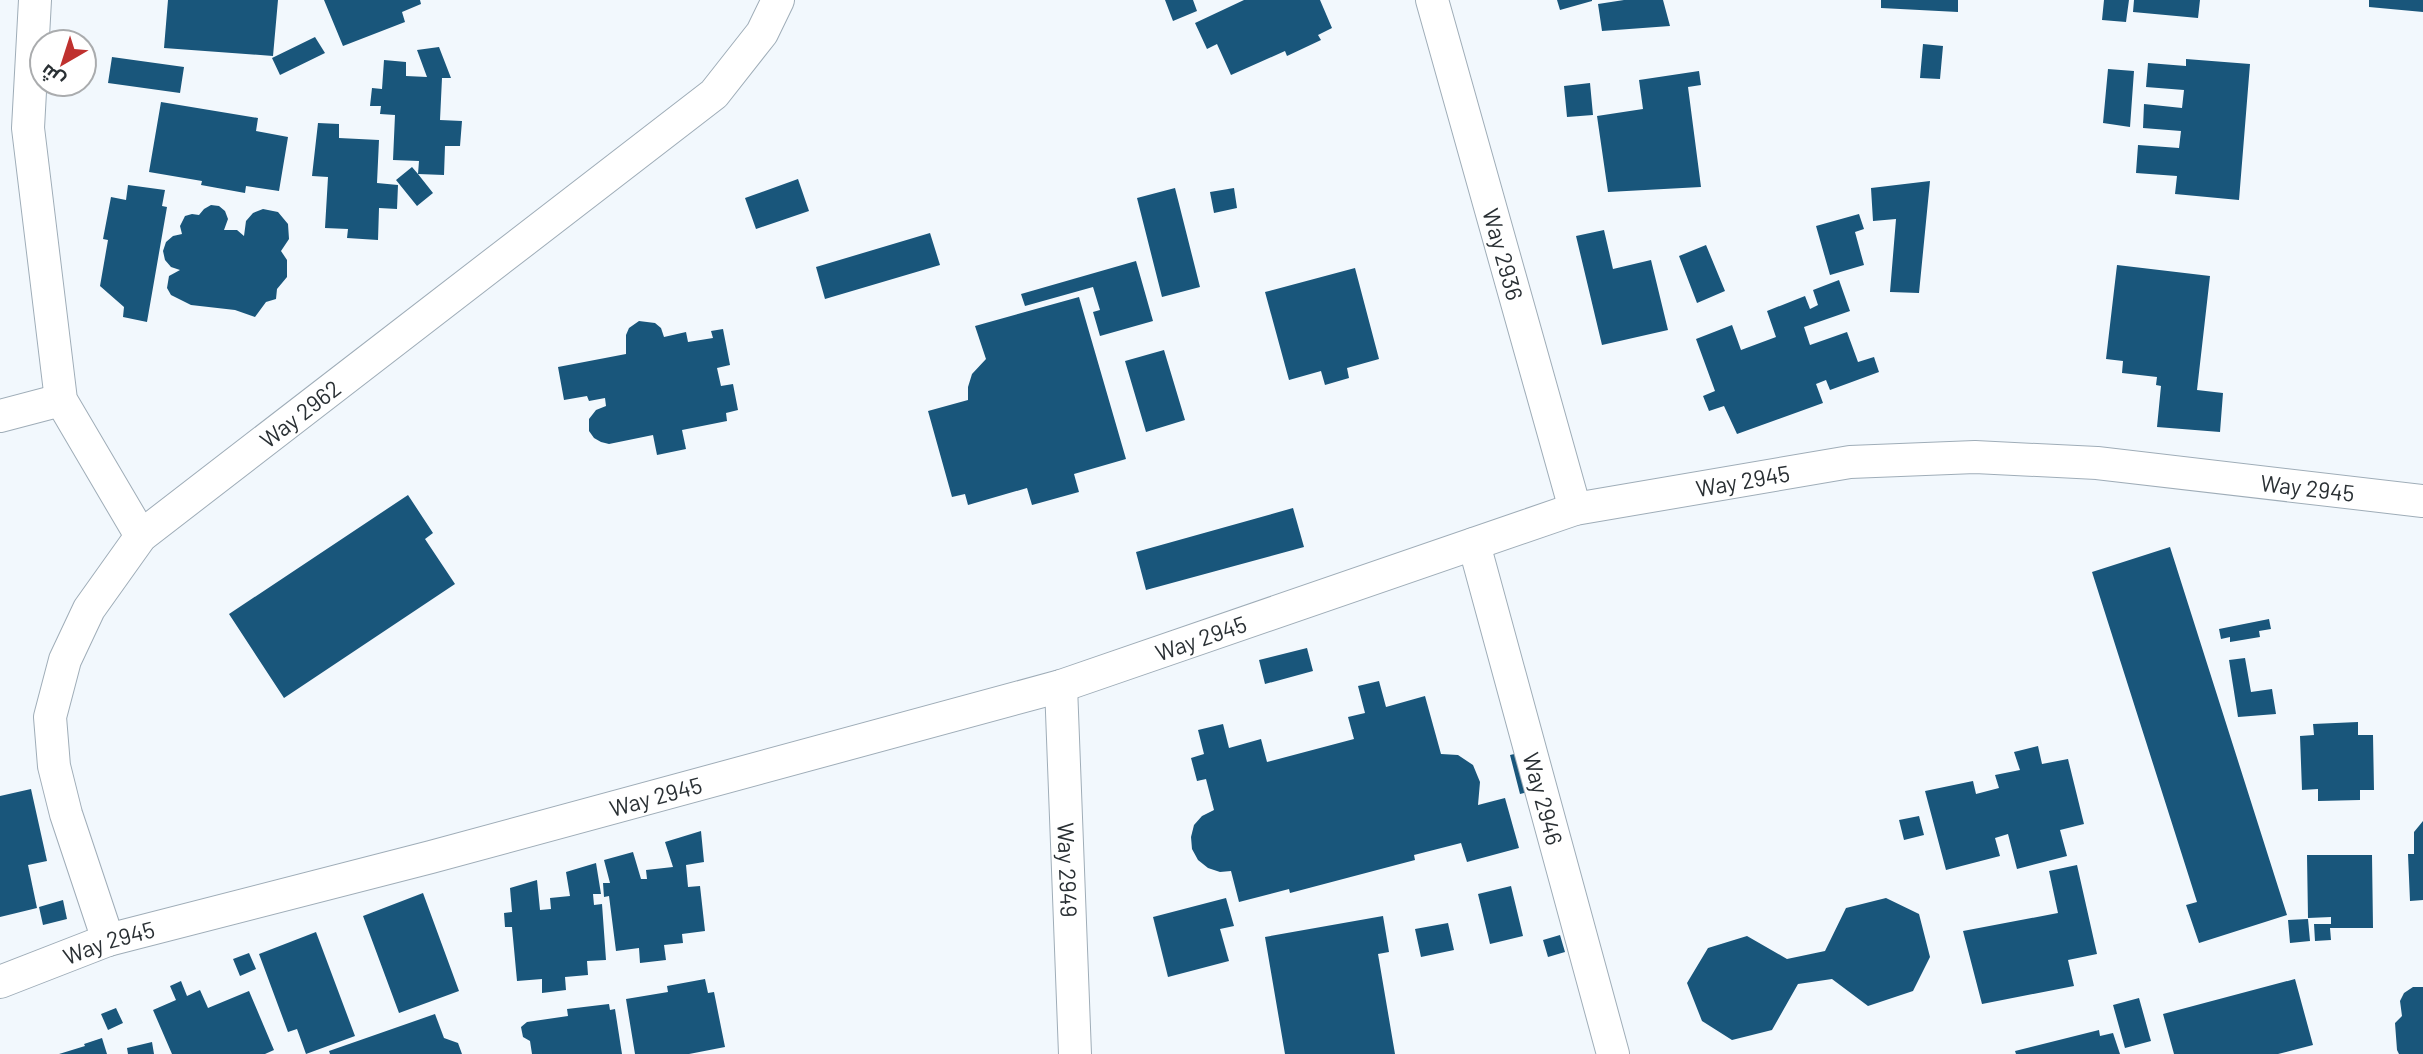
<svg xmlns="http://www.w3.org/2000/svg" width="2423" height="1054" viewBox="0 0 2423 1054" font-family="Barlow,Cairo,sans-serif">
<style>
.building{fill:#19567b}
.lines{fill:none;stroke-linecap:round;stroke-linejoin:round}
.street-casing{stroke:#9fadb8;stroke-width:34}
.street{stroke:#fff;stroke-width:32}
.labels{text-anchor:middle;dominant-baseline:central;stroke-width:7;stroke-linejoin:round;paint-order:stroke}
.street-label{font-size:23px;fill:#2a3034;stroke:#fff}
</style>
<rect width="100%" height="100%" fill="#f2f8fd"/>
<path class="building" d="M168 0H278L273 56 164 48Z
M324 0H420L421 4 402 12 405 22 343 46Z
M1165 0H1193L1197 11 1173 21Z
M1244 0H1320L1332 28 1318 35 1321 40 1287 56 1285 51 1231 75 1217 44 1207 49 1195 23Z
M1557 0H1592V1L1560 10Z
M1624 0H1663L1670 26 1602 31 1598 4Z
M1881 0H1958V12L1881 8Z
M2104 0H2129L2126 22 2102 20Z
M2134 0H2200L2198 18 2133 12Z
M2369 0H2423V12L2369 7Z
M315 37 325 53 280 75 272 58Z
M1923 44 1943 46 1940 79 1920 78Z
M439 47 451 78H442L440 120 462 121 460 146H445L444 175 418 174 433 193 417 206 396 180 412 167 418 174 419 161 393 160 395 115 380 114 381 106H370L372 88 382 89 384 60 406 62V76L427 77 417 50Z
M112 57 184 67 180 93 108 83Z
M2186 59 2250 64 2239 200 2175 194 2177 176 2136 173 2138 145 2179 148 2181 131 2143 128 2144 104 2182 108 2184 90 2146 87 2148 63 2186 66Z
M2108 69 2134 71 2130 127 2103 123Z
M1699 71 1701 85 1688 87 1701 187 1608 192 1597 116 1643 109 1639 80Z
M1590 83 1593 115 1567 117 1564 86Z
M161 102 258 118 256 131 288 137 279 191 246 186 245 193 201 185 202 181 149 172Z
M318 123 339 124V138L379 140 377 183 398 185 397 209 379 208 378 240 347 238 348 229 325 228 328 177 312 176Z
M798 179 809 211 756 229 745 198Z
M1930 181 1919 293 1890 292 1896 219 1873 221 1871 188Z
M128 185 165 190 162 206 167 207 147 322 123 317 124 307 100 286 108 240 103 239 111 197 126 200Z
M1175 188 1200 287 1162 297 1137 198Z
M1234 188 1237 208 1214 213 1210 192Z
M211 205 219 206 225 211 228 219 224 230H237L244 236 246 221 253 213 263 209 278 212 288 224 289 239 281 251 287 260V277L277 289 276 299 266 302 255 317 235 310 191 305 171 295 167 288 169 276 180 270 171 267 165 260 163 251 166 242 173 236 182 234 180 226 185 216 192 214 199 215 204 209Z
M1859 214 1864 229 1855 232 1864 265 1830 275 1816 226Z
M1604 230 1613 269 1651 260 1668 330 1602 345 1576 236Z
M930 233 940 265 825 299 816 267Z
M1706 245 1725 291 1697 303 1679 256Z
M1136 261 1153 321 1100 336 1093 312 1100 310 1093 287 1025 306 1021 294Z
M2117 265 2210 276 2197 390 2223 393 2220 432 2157 427 2161 386 2156 385 2157 377 2122 373 2123 361 2106 359Z
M1355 268 1379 359 1347 368 1349 378 1325 385 1321 371 1289 380 1265 292Z
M1839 280 1850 311 1804 327 1810 345 1847 332 1858 362 1874 357 1879 372 1830 390 1826 380 1816 384 1823 403 1737 434 1724 406 1709 411 1703 396 1715 391 1696 339 1732 325 1741 350 1776 337 1767 311 1805 296 1810 309 1818 305 1813 290Z
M1079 297 1126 459 1074 474 1079 492 1032 505 1027 488 968 505 965 494 952 497 928 411 968 400V387L972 374 986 359 975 326Z
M639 321 655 323 661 328 664 337 686 332 688 342 713 338 711 331 723 329 730 365 717 368 721 386 733 384 738 410 726 413 727 421 682 430 686 449 657 455 653 435 609 444 601 442 594 438 589 431V419L596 410 606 406 605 398 589 401 587 396 564 400 558 367 626 354V335L629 328Z
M1164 350 1185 420 1146 432 1125 361Z
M408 495 433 533 425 539 455 584 284 698 229 614Z
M1293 508 1304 547 1146 590 1136 552Z
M2170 547 2287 915 2199 943 2186 905 2197 902 2092 572Z
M2269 619 2271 629 2259 631 2260 637 2230 642V637L2221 639 2219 629Z
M1307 648 1313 671 1265 684 1259 660Z
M2245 658 2251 692 2272 689 2276 714 2238 717 2229 660Z
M1379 681 1386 707 1425 696 1441 754 1458 755 1473 765 1480 782 1478 805 1505 798 1519 848 1467 862 1461 843 1414 855 1415 860 1290 893 1289 889 1239 902 1231 871 1220 872 1208 868 1198 860 1192 849 1191 837 1194 825 1202 816 1214 810 1206 779 1197 781 1191 758 1204 754 1198 730 1223 724 1229 748 1261 739 1267 762 1354 739 1348 717 1365 713 1358 686Z
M2358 722V735H2373L2374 790H2360V800L2318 801V789L2302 790 2300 736 2314 735 2313 724Z
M2038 746 2042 764 2068 759 2084 824 2060 830 2067 856 2017 869 2008 834 1995 838 2000 856 1946 870 1925 791 1973 781 1976 794 1999 788 1995 775 2020 770 2014 752Z
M1531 750 1541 789 1520 794 1510 755Z
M31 789 47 861 28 865 37 908 0 917V796Z
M1919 816 1924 835 1904 840 1899 820Z
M2423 821V900L2410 901 2408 854H2414V832Z
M701 831 704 862 686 865 688 887 700 886 705 931 682 934 683 943 664 945 666 960 640 963 639 948 616 951 609 896 604 897 603 883H610L604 860 633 852 641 879H647L646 870 673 867 665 842Z
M2307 855H2372L2373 928H2330L2331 940 2315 941 2314 924H2331V917L2308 918Z
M596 863 601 894H593L594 905 602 904 606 960 587 961 588 975 565 977 566 990 542 993V979L517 981 512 927H505L504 913 512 912 510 888 537 880 540 910 551 909 550 898 570 896 566 872Z
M2077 865 2097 954 2068 960 2074 986 1982 1004 1963 931 2058 913 2049 871Z
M1511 886 1523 936 1490 944 1478 894Z
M423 893 459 991 399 1013 363 916Z
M1226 898 1234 926 1220 929 1229 961 1168 977 1153 917Z
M1886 898 1919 914 1930 957 1913 991 1868 1006 1832 979 1798 984 1772 1030 1732 1040 1702 1021 1687 983 1708 948 1747 936 1787 959 1825 951 1846 908Z
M63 900 67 919 43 925 39 907Z
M1383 916 1389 952 1378 954 1395 1054H1285L1265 937Z
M2308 919 2310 941 2290 943 2288 920Z
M1448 923 1454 950 1421 957 1415 929Z
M316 932 355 1036 306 1054 297 1029 288 1032 259 954Z
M1560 935 1565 952 1548 957 1543 940Z
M249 953 256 969 240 976 233 959Z
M705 979 708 993 714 992 725 1047 689 1054H635L626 999 668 992 667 986Z
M2295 979 2313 1045 2278 1054H2174L2163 1014Z
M181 981 187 996 200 990 208 1008 249 991 274 1050 265 1054H172L153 1010 176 1000 170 986Z
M2413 987H2423V1054H2399L2397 1050 2395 1023 2402 1016 2400 1001 2404 993Z
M2139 998 2151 1041 2125 1048 2113 1005Z
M609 1004 610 1010 615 1009 622 1054H532L530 1041 523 1037 521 1027 527 1022 568 1016 567 1009Z
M116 1008 123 1023 108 1030 101 1014Z
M435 1014 444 1038 458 1043 462 1054H330L329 1051Z
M2099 1030 2100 1036 2113 1033 2120 1054H2016L2015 1051Z
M102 1038 107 1054H59L85 1046 84 1044Z
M152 1042 154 1054H128L127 1048Z"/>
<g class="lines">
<g class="street-casing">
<g id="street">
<path d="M35 0 28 128 61 400 141 536"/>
<path id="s1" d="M1432 0 1575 509"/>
<path d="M0 416 61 400"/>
<path id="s2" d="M1474 544 1613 1054"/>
<path id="s3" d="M1061 686 1075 1054"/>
<path id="s4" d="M108 940 66 814 54 766 50 717 65 660 89 609 141 536 714 94 762 33 778 0"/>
<path id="s5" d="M0 982 108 940 431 857 1061 686 1575 509 1850 462 1975 457 2097 463 2423 501"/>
</g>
</g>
<use href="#street" class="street"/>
</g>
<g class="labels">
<g class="street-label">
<text stroke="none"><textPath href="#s1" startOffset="264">Way 2936</textPath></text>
<text stroke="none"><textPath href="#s4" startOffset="637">Way 2962</textPath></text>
<text stroke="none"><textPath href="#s5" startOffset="1816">Way 2945</textPath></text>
<text stroke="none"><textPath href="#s5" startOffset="2384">Way 2945</textPath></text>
<text stroke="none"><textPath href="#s5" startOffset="1250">Way 2945</textPath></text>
<text stroke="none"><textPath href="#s5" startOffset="682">Way 2945</textPath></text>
<text stroke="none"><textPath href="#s2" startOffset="264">Way 2946</textPath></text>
<text stroke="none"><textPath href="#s3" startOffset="184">Way 2949</textPath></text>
<text stroke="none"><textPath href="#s5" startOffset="116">Way 2945</textPath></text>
</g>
</g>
<g transform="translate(63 63) rotate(219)"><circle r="33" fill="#ffffff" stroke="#aaacae" stroke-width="2"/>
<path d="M0-5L12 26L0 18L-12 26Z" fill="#bf312f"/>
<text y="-10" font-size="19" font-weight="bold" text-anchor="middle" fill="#2a3034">ش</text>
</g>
</svg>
